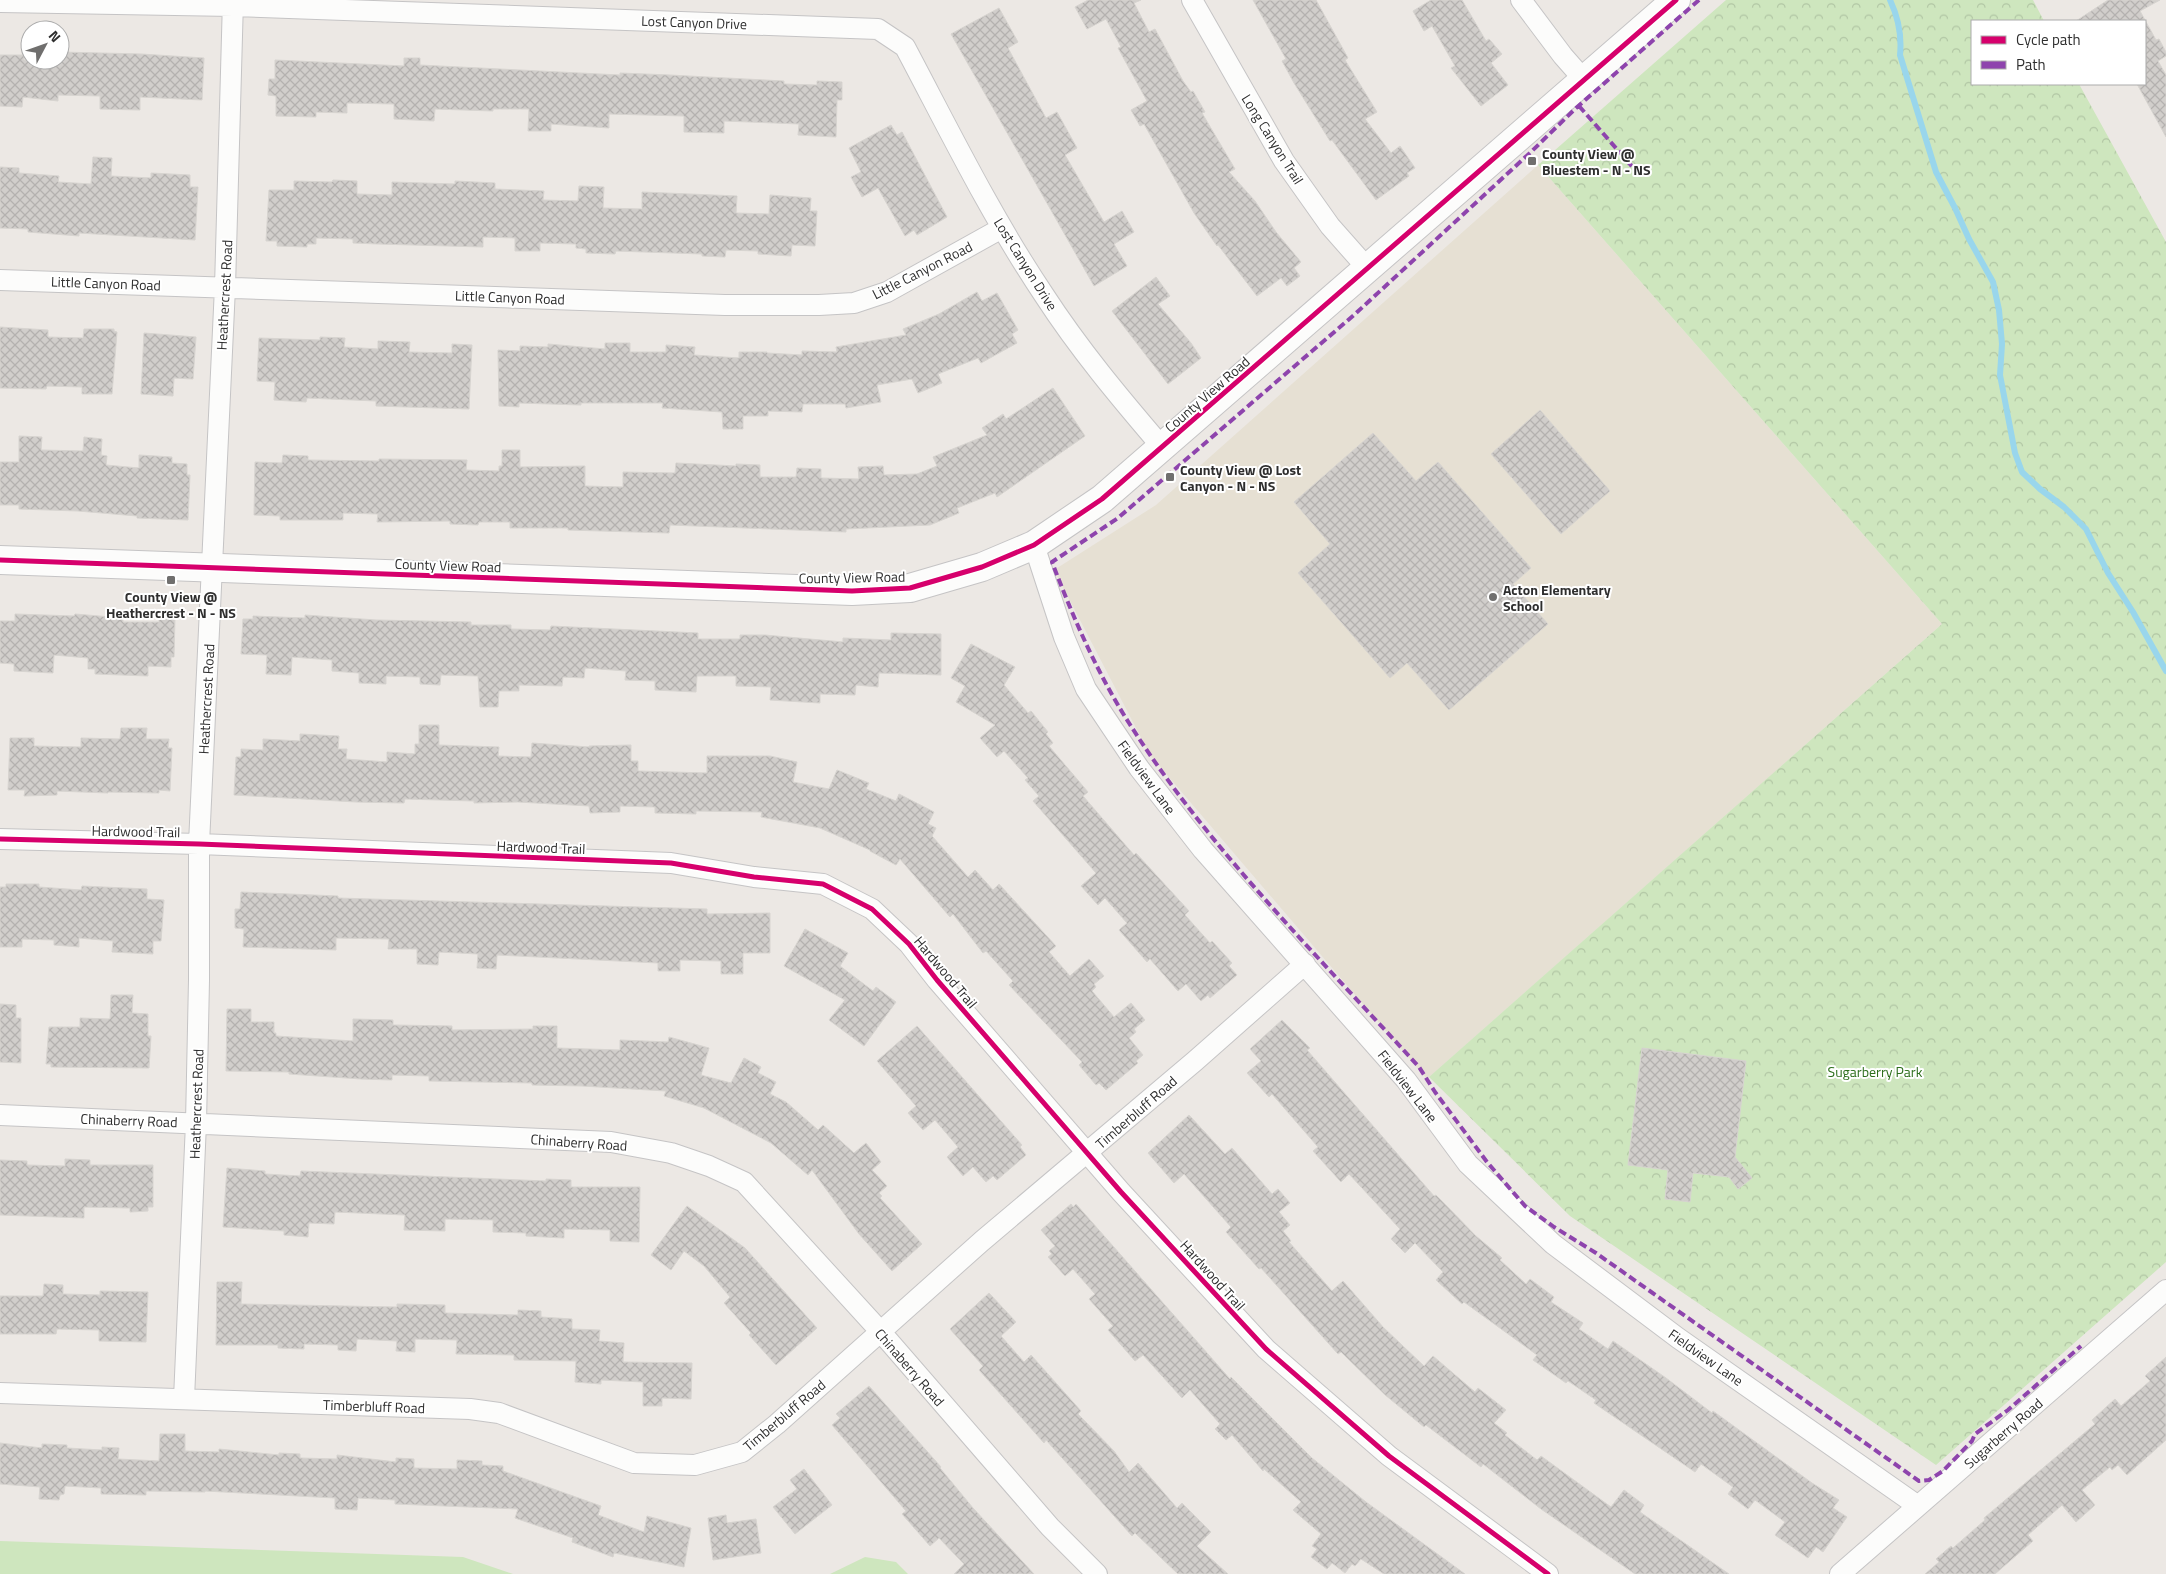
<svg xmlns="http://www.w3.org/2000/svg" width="2166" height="1574" viewBox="0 0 2166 1574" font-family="'Titillium Web',sans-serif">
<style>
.education{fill:#e6e0d3}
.grass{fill:#cee6be}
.park{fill:url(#park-crowns)}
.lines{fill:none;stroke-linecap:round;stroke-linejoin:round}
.stream{stroke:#99d6ec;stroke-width:6}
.building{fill:url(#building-cross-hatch);stroke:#d7d4d0}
.street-casing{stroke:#c5c4c5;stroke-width:22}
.secondary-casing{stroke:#c5c4c5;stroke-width:30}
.street{stroke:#fcfcfb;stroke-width:20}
.secondary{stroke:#fcfcfb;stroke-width:28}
.quiet{stroke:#8e44ad;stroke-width:4;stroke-dasharray:8 4;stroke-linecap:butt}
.cycleway-casing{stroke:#fff;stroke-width:8}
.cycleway{stroke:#d6006c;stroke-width:5}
.poi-dot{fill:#706f6e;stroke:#fff;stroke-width:2}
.labels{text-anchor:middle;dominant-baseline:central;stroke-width:4;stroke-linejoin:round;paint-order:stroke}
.street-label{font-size:14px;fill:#2e2e2e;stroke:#fff}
.poi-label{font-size:14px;font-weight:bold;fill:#2e2e2e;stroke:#fff;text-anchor:start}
.park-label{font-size:14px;fill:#2c6e1b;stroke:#fff}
</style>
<defs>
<pattern id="park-crowns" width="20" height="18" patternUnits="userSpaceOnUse" patternTransform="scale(1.25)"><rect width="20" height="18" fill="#cee6be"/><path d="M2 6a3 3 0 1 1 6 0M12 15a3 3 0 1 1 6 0" fill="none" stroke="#b1c6a4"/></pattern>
<pattern id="building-cross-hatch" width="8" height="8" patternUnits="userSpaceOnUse" patternTransform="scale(1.25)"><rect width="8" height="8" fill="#d1cecb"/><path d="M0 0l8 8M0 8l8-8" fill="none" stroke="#b4b1af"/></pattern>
</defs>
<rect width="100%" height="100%" fill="#ece8e4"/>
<path class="education" d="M1538 165 1942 624 1427 1079 1150 755 1054 570 1156 505Z"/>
<path class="grass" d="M0 1541 463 1557 513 1574H0Z
M865 1557 896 1562 908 1574H830Z"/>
<path class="park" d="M1726 0H2033L2044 21H1972V84H2079L2166 242V1262L1936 1465 1570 1216 1429 1077 1942 624 1538 165Z"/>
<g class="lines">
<path class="stream" d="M1890 0C1899 19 1902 35 1900 55L1936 172 1955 208 1969 239 1993 282 1999 310 2002 344 2000 375 2015 453 2022 472 2040 489 2064 507 2086 529 2108 573 2133 612 2166 671"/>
</g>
<path class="building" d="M1088 0H1141L1134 3 1149 32 1155 29 1183 81 1191 92 1193 91 1205 112 1202 113 1235 169 1229 172 1255 201 1276 232 1301 262 1294 268 1300 276 1287 286 1281 278 1257 296 1218 245 1217 246 1194 213 1144 124 1140 126 1131 110 1147 101 1118 48 1121 47 1106 19 1087 29 1075 7Z
M1253 0H1316L1348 58 1345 60 1377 112 1365 119 1391 153 1400 146 1415 168 1407 173 1409 176 1376 200 1332 140 1330 141 1294 83 1282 61 1286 59Z
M1431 0H1462L1486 41 1489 39 1502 54 1491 63 1508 85 1481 106 1451 68 1455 66 1432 26 1424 31 1413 11Z
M2108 0H2160L2140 11 2156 40 2159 39 2166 52V56L2158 61 2166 75V137L2137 84H2145V21H2076Z
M999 8 1018 42 1008 48 1046 118 1057 112 1077 148 1065 155 1104 222 1122 211 1134 232 1114 244 1127 266 1094 286 951 34Z
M60 52 141 54 204 58 202 100 140 97V110L100 109V96L58 95V101L23 97 22 107 0 106V55H24V60H60Z
M404 58H420V65L620 75V73L670 75 784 81V84L817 85V81L842 82V100H837L836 137 798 135 799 124 724 121V133L684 132V116L609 114V128L551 124V131H528L529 109H493V111L435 109 434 121 394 119V104L347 103V113L316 112V117L276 116V96L268 95 269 79H275V60L404 66Z
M891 125 897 135 902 132 947 217 917 235 914 230 905 236 878 188 862 197 851 177 861 172 849 148Z
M93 157 112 158 111 176 151 178V173L190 175V187H198L195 240 79 233V236L28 232V229L0 228V167L19 168V173L59 176 58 182 91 184Z
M333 180 357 181V194L392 195V182L455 184V181L495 183V189L544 191 543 200 578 201 579 186 604 187 603 208 642 209V192L737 196 736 213 769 214 770 195 811 198 810 211H817L815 246 792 245 791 256 758 254V251L726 250 725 257 702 256V254L616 251 615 254 586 253V249L576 248V244L540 243V251H515V238L483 237V247L378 244 353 243V239L316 238V244H307V247L277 246V241H266L269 190H294V181L332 182Z
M1156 277 1170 296 1158 304 1191 343 1201 358 1168 384 1112 311Z
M977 292 982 301 997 293 1018 330 1012 334 1017 343 981 363 978 358 938 374 942 383 918 393 912 379 877 385 881 402 846 408 845 404H803L802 412 768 411V416H743V429H723L722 412 662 408 663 403H581V405L519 403V407L499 406 498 350 520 351V346L548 347V344L605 349V343H630V352H666V345L695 347 694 355 739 358V352H767V353L802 355V351L837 352 836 347 906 335 903 329 939 314Z
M0 327 48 330V337L83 338 84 329H114V331L117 332 112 394H82V387L47 386 46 389 0 388Z
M144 333 196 337 193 379 174 378 173 396 141 394Z
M320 337 345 338 344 347 378 349V341L410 342 409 352 452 353V344L472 345 469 409 376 406V401L307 398 306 402 274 400 275 382 257 381 259 338 320 340Z
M1053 388 1085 436 997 497 995 493 957 508 959 513 930 525 846 529V532L670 525 669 533 568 530V528H510V522H479L478 525 450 524V521L377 522 378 514 343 513V520H280V516L254 515 255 462 282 463 283 455 308 456V460L379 461V459L467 460 466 470 499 471V466H502V450H520V467L585 466V486L623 487V472L675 473 676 463 736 466V464L760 465V477H796L797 468 821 469V478L859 479 858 467 883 466 884 475 917 474 937 466 933 457 987 435 982 428 1003 414 1006 419Z
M1540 410 1610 491 1561 534 1491 454Z
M1373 433 1416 481 1438 462 1531 568 1513 584 1548 624 1449 710 1407 663 1390 678 1298 573 1330 544 1294 502Z
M19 436 42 437 41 450 83 451 84 437 102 439 101 455 107 456 106 465 139 468V455L172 457V463L187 464V475H190L188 520 137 518V516L78 511 19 509V505H0V462H19Z
M15 614 74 616 75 614 123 618V622H159V616L175 617 174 657H171V667L148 666V676L95 674V669H88V658L54 655 53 673 14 671V664L0 663V621H15Z
M305 615 376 620 471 622V625H511V629L550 630 551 626 698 633V639H740V635H765L843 642V638L891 640V633L941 634V675L879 673 878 687 856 685 855 695 820 694V703L770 700 771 687 736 686V676H697L696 692 655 690V681L625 680 626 671 585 668 584 678 563 677 562 686 519 685V691H499L498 707H480L478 676 441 675 440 685 420 684V677L386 676V684L359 683V673L332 671V660L292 657 291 675 266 674 267 655 241 654 243 619H253V616L305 618Z
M971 644 1015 667 1004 685 1028 713 1031 711 1048 732 1046 734 1053 743 1049 746 1088 792 1083 796 1134 855 1136 853 1189 911 1185 915 1210 943 1212 941 1232 963 1229 966 1237 975 1210 998 1208 995 1201 1001 1186 984 1178 991 1150 959 1147 962 1119 930 1127 923 1105 898 1098 905 1081 886 1096 873 1033 801 1039 796 1025 780 1028 778 1004 751 997 757 980 738 995 725 956 702 965 686 951 678Z
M419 725H439V745L499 747 498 756 531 757 532 743 589 747V746L631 745V761H638V771L707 773V756H770L797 762 793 782 829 789 837 770 869 783 866 789 896 801 899 794 934 812 928 824 936 828 932 836 968 877 975 870 993 890 999 884 1056 946 1049 952 1070 976 1089 959 1104 976 1094 984 1096 987 1092 991 1114 1017 1131 1003 1145 1020 1134 1029 1136 1032 1129 1038 1143 1055 1136 1061 1138 1063 1106 1090 1099 1083 1096 1085 1079 1065 1082 1062 1009 985 1013 981 986 951 983 953 953 914 950 917 900 859 896 865 870 851V850L820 828 761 817 762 812 696 811V814L655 813V807L620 806V812L590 813 589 806 518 802 474 803V801L405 799 404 803 356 802 234 795 236 757H241V749L263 750V739L300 741V734L339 736 338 749H347L346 759 387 762V752L415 754V744H419Z
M121 728H147L146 739H169L168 748H172L170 791 159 790V793L108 792V793L57 791V795L24 796 25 790H8L10 738H34V746L81 747V738L120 739Z
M6 884H39V887L81 890 82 886 147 889V899L164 900 161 941H153V954L112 952 113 941 79 938V947L54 945V940L22 939V947H0V887H6Z
M241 892 338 896V898L707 909V914L770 913V953H743V974H721V961L680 960V971H658V963L497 955 496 969 477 968 478 954 439 952 438 965 417 964V949H388L389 939 336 938V950L243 947 244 929 235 928V909H240Z
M805 929 848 953 840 966 873 991 876 987 896 1002 864 1046 829 1020 845 1000 784 966Z
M111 995H133L132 1013 148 1014V1036H151L149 1068 51 1067V1064H46L49 1027H80V1018L110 1019Z
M0 1004 16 1005V1018H21V1063L0 1062Z
M227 1009H251V1022H274V1033H276V1036L353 1041V1019L393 1020V1025L452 1026V1030L533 1029V1026H557V1048L620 1050V1040L668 1042 669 1037 709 1048 701 1075 731 1083 744 1058 761 1067 758 1073 776 1082 770 1094 786 1102 818 1130 823 1125 854 1153 866 1143 881 1162 872 1170 887 1186 879 1193 882 1196 880 1198 922 1244 892 1271 859 1234 812 1170 808 1175 771 1143 704 1108 664 1096 666 1091 582 1086 532 1085V1083L429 1081V1076L392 1075V1080L361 1079 289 1074V1072L226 1071Z
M1282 1020 1310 1048 1307 1050 1434 1196 1436 1195 1476 1236 1502 1258 1500 1260 1526 1284 1530 1279 1554 1297 1551 1302 1583 1323 1579 1329 1608 1349 1613 1341 1666 1378 1712 1413 1713 1411 1812 1483 1839 1500 1833 1508 1847 1517 1823 1552 1816 1547 1808 1558 1775 1535 1785 1522 1755 1500 1748 1509 1728 1494 1733 1487 1701 1464 1695 1472 1594 1403 1596 1400 1568 1381 1566 1383 1533 1360 1537 1355 1464 1302 1462 1304 1436 1280 1443 1272 1415 1243 1405 1253 1391 1239 1400 1229 1349 1174 1341 1182 1313 1151 1318 1147 1272 1094 1269 1097 1247 1073 1261 1061 1250 1049Z
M917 1026 1022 1145 1020 1147 1026 1155 997 1180 993 1176 986 1182 973 1167 963 1176 947 1157 958 1147 935 1120 923 1130 908 1113 916 1106 877 1061Z
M1642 1048 1746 1061 1735 1157 1752 1178 1738 1189 1729 1177 1693 1173 1690 1202 1665 1199 1668 1170 1628 1165Z
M1189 1115 1225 1154 1232 1148 1272 1194 1278 1189 1290 1203 1279 1212 1290 1225 1283 1231 1291 1241 1289 1242 1332 1291 1343 1281 1383 1327 1424 1366 1433 1356 1475 1392 1478 1388 1506 1410 1494 1423 1507 1433 1505 1435 1537 1460 1541 1456 1611 1507 1624 1490 1644 1505 1640 1512 1729 1574H1635L1541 1509 1483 1464 1481 1467 1426 1425 1424 1427 1384 1394 1341 1352 1338 1354 1261 1268 1259 1269 1226 1232 1231 1227 1184 1174 1174 1183 1148 1153Z
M65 1159 90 1160V1165H153V1207H148V1211L130 1212V1208L84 1207V1218L0 1215V1160L27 1161V1165L65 1166Z
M227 1168 265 1171V1174L300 1176 301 1171 546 1181V1179L571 1180V1187H640L639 1242 610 1241V1230L564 1229V1238L526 1236V1233L493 1232V1220L445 1219V1231L404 1230 405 1215 335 1212 334 1224 309 1223 308 1237 284 1235V1231L223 1227Z
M1071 1204 1073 1207 1076 1204 1230 1379 1231 1377 1312 1458 1366 1502 1465 1574H1384L1361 1559 1355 1566 1352 1564 1345 1573 1332 1563 1327 1569 1311 1557 1317 1549 1312 1546 1321 1534 1293 1510 1301 1502 1264 1469 1263 1471 1232 1435 1226 1440 1215 1429 1220 1424 1190 1390 1182 1398 1143 1355 1135 1361 1108 1330 1113 1326 1089 1299 1095 1294 1073 1269 1065 1276 1048 1257 1052 1254 1049 1251 1055 1246 1041 1230Z
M687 1206 745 1248 817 1328 776 1365 749 1335 751 1333 724 1303 730 1297 704 1266 684 1251 671 1270 651 1255Z
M217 1282H242L241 1304 397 1307V1304L445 1305V1313L518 1315V1310L541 1311V1317L572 1319V1329L600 1330 599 1341 624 1343 623 1362 692 1363 691 1399 662 1398V1406H643V1382L601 1380V1384L575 1382 576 1361 514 1360V1355L456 1354 457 1340 415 1339V1352L396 1351 397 1341 357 1339 356 1351 338 1350V1345L304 1344V1349L278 1348V1345H216Z
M44 1284 63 1285V1294L100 1295V1291L148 1292 146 1342 99 1341V1330L57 1329 56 1334H0V1296H43Z
M989 1293 1016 1322 1001 1336 1024 1362 1031 1355 1081 1411 1078 1414 1114 1451 1129 1472 1138 1463 1177 1508 1182 1503 1211 1532 1197 1546 1228 1574H1178L1135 1533 1132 1536 1046 1440 1044 1443 979 1370 983 1366 950 1329Z
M2166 1357V1440L2127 1475 2118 1465 2112 1470 2110 1467 2082 1490 2095 1505 2076 1522 2062 1505 2028 1535 2033 1541 1995 1574H1925L1939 1562 1936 1559 1951 1546 1953 1548 1985 1520 1984 1518 2095 1424 2092 1420 2115 1399 2121 1406 2150 1381 2145 1376Z
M869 1386 941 1467 940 1468 973 1508 1034 1574H954L964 1564 939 1538 930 1546 902 1514 906 1511 832 1425 840 1418 836 1414Z
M160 1434H185V1451L219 1452V1449L279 1455V1453L300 1454V1458L337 1459V1455L396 1462V1458L414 1459V1468L457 1469V1460L482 1461V1465L503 1466V1471L601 1506 598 1515 644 1532 647 1516 691 1528 684 1567 614 1553 613 1557 572 1542 573 1538 515 1518 518 1509 395 1504V1500L358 1498 357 1510 335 1509V1498L205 1491V1492L146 1491V1495L101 1494V1488L65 1486 64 1494 60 1495 59 1500 39 1499 40 1487 0 1484V1443L42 1448V1444L67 1445V1448L102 1450V1447L119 1448 118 1459 159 1461Z
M804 1469 832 1505 795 1534 773 1507 797 1489 790 1480Z
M726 1515 727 1523 756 1519 761 1553 713 1560 708 1518Z"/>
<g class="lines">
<g class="street-casing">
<path id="street" d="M1192 0 1284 161 1330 226 1368 269
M1521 0 1563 56 1585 81
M0 2 233 6 878 29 905 47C949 130 991 216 1044 295 1079 349 1120 398 1162 447
M0 280 725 305H819L854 303 887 292 1002 228
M1034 545 1064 637 1086 689 1139 768 1203 850 1406 1080 1468 1164 1553 1244 1678 1338 1918 1506
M0 839 199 844 671 863 754 877 823 884 872 909 909 944 937 980 1121 1192 1266 1349 1389 1456 1548 1574
M0 1115 611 1142 671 1153 709 1166 744 1182 880 1331 1050 1527 1097 1574
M0 1393 470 1409 499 1413 634 1463 695 1465 742 1452 777 1424 982 1241 1195 1061 1305 964
M184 1399 196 1123 199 980V844L225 287 233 0
M1840 1574 2166 1290"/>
</g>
<g class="secondary-casing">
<path id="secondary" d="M0 560 852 591 910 588 982 567 1034 545 1102 499 1676 0"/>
</g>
<use href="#street" class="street"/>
<use href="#secondary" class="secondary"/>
<path class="quiet" d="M1699 0 1575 109 1532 151 1354 315 1118 518 1052 562C1073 617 1097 673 1129 723 1208 848 1319 957 1419 1067L1435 1092 1487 1162 1525 1206 1554 1227 1596 1253 1919 1481 1929 1480 1943 1471 1972 1441 1975 1434 2008 1410 2081 1346
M1579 106 1637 172"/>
<g class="cycleway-casing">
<path id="cycleway" d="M0 560 852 591 910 588 982 567 1034 545 1102 499 1676 0
M0 839 199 844 671 863 754 877 823 884 872 909 909 944 937 980 1121 1192 1266 1349 1389 1456 1548 1574"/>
</g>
<use href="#cycleway" class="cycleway"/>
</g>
<g class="poi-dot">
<rect x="1527" y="156" width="10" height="10" rx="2.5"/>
<rect x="1165" y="472" width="10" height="10" rx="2.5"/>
<rect x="166" y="575" width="10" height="10" rx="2.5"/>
<circle cx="1493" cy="597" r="5"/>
</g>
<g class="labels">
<g class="street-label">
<text transform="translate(694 22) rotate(2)">Lost Canyon Drive</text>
<text transform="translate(1273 139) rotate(58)">Long Canyon Trail</text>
<text transform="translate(1026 264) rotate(58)">Lost Canyon Drive</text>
<text transform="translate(922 270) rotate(-27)">Little Canyon Road</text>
<text transform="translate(106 283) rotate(2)">Little Canyon Road</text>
<text transform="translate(224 295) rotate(-87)">Heathercrest Road</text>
<text transform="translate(510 297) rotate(2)">Little Canyon Road</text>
<text transform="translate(1207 394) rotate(-41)">County View Road</text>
<text transform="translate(448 565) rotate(2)">County View Road</text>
<text transform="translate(852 577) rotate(-1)">County View Road</text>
<text transform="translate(206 699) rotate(-87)">Heathercrest Road</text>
<text transform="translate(1147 777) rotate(54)">Fieldview Lane</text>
<text transform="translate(136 831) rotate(1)">Hardwood Trail</text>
<text transform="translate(541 847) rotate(2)">Hardwood Trail</text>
<text transform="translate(946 972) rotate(50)">Hardwood Trail</text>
<text transform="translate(1408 1086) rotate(52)">Fieldview Lane</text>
<text transform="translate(196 1104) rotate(-88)">Heathercrest Road</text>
<text transform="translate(1136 1112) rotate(-41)">Timberbluff Road</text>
<text transform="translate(129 1120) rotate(2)">Chinaberry Road</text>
<text transform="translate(579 1142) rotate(4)">Chinaberry Road</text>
<text transform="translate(1213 1275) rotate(48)">Hardwood Trail</text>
<text transform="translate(1706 1357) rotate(35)">Fieldview Lane</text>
<text transform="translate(910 1367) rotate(49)">Chinaberry Road</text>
<text transform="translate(374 1406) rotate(2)">Timberbluff Road</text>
<text transform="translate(784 1415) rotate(-40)">Timberbluff Road</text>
<text transform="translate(2003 1433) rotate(-41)">Sugarberry Road</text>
</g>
<g class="poi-label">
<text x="1542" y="153">County View @<tspan x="1542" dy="16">Bluestem - N - NS</tspan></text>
<text x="1180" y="469">County View @ Lost<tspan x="1180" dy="16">Canyon - N - NS</tspan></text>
<text x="1503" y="589">Acton Elementary<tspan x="1503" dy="16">School</tspan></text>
<text x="171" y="596" text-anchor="middle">County View @<tspan x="171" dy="16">Heathercrest - N - NS</tspan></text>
</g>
<g class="park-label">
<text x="1875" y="1071">Sugarberry Park</text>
</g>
</g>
<rect x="1971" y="20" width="175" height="65" fill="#ffffff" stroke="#ababab"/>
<rect x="1981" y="36" width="25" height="8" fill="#d6006c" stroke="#ababab"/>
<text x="2016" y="45" font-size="15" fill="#2e2e2e">Cycle path</text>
<rect x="1981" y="61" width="25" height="8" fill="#8e44ad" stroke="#ababab"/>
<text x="2016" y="70" font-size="15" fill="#2e2e2e">Path</text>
<g transform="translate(45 45) rotate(49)"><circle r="24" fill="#ffffff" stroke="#ababab"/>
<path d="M0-4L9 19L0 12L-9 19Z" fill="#706f6e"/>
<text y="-8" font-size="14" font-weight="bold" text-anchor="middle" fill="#2e2e2e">N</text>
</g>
</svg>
